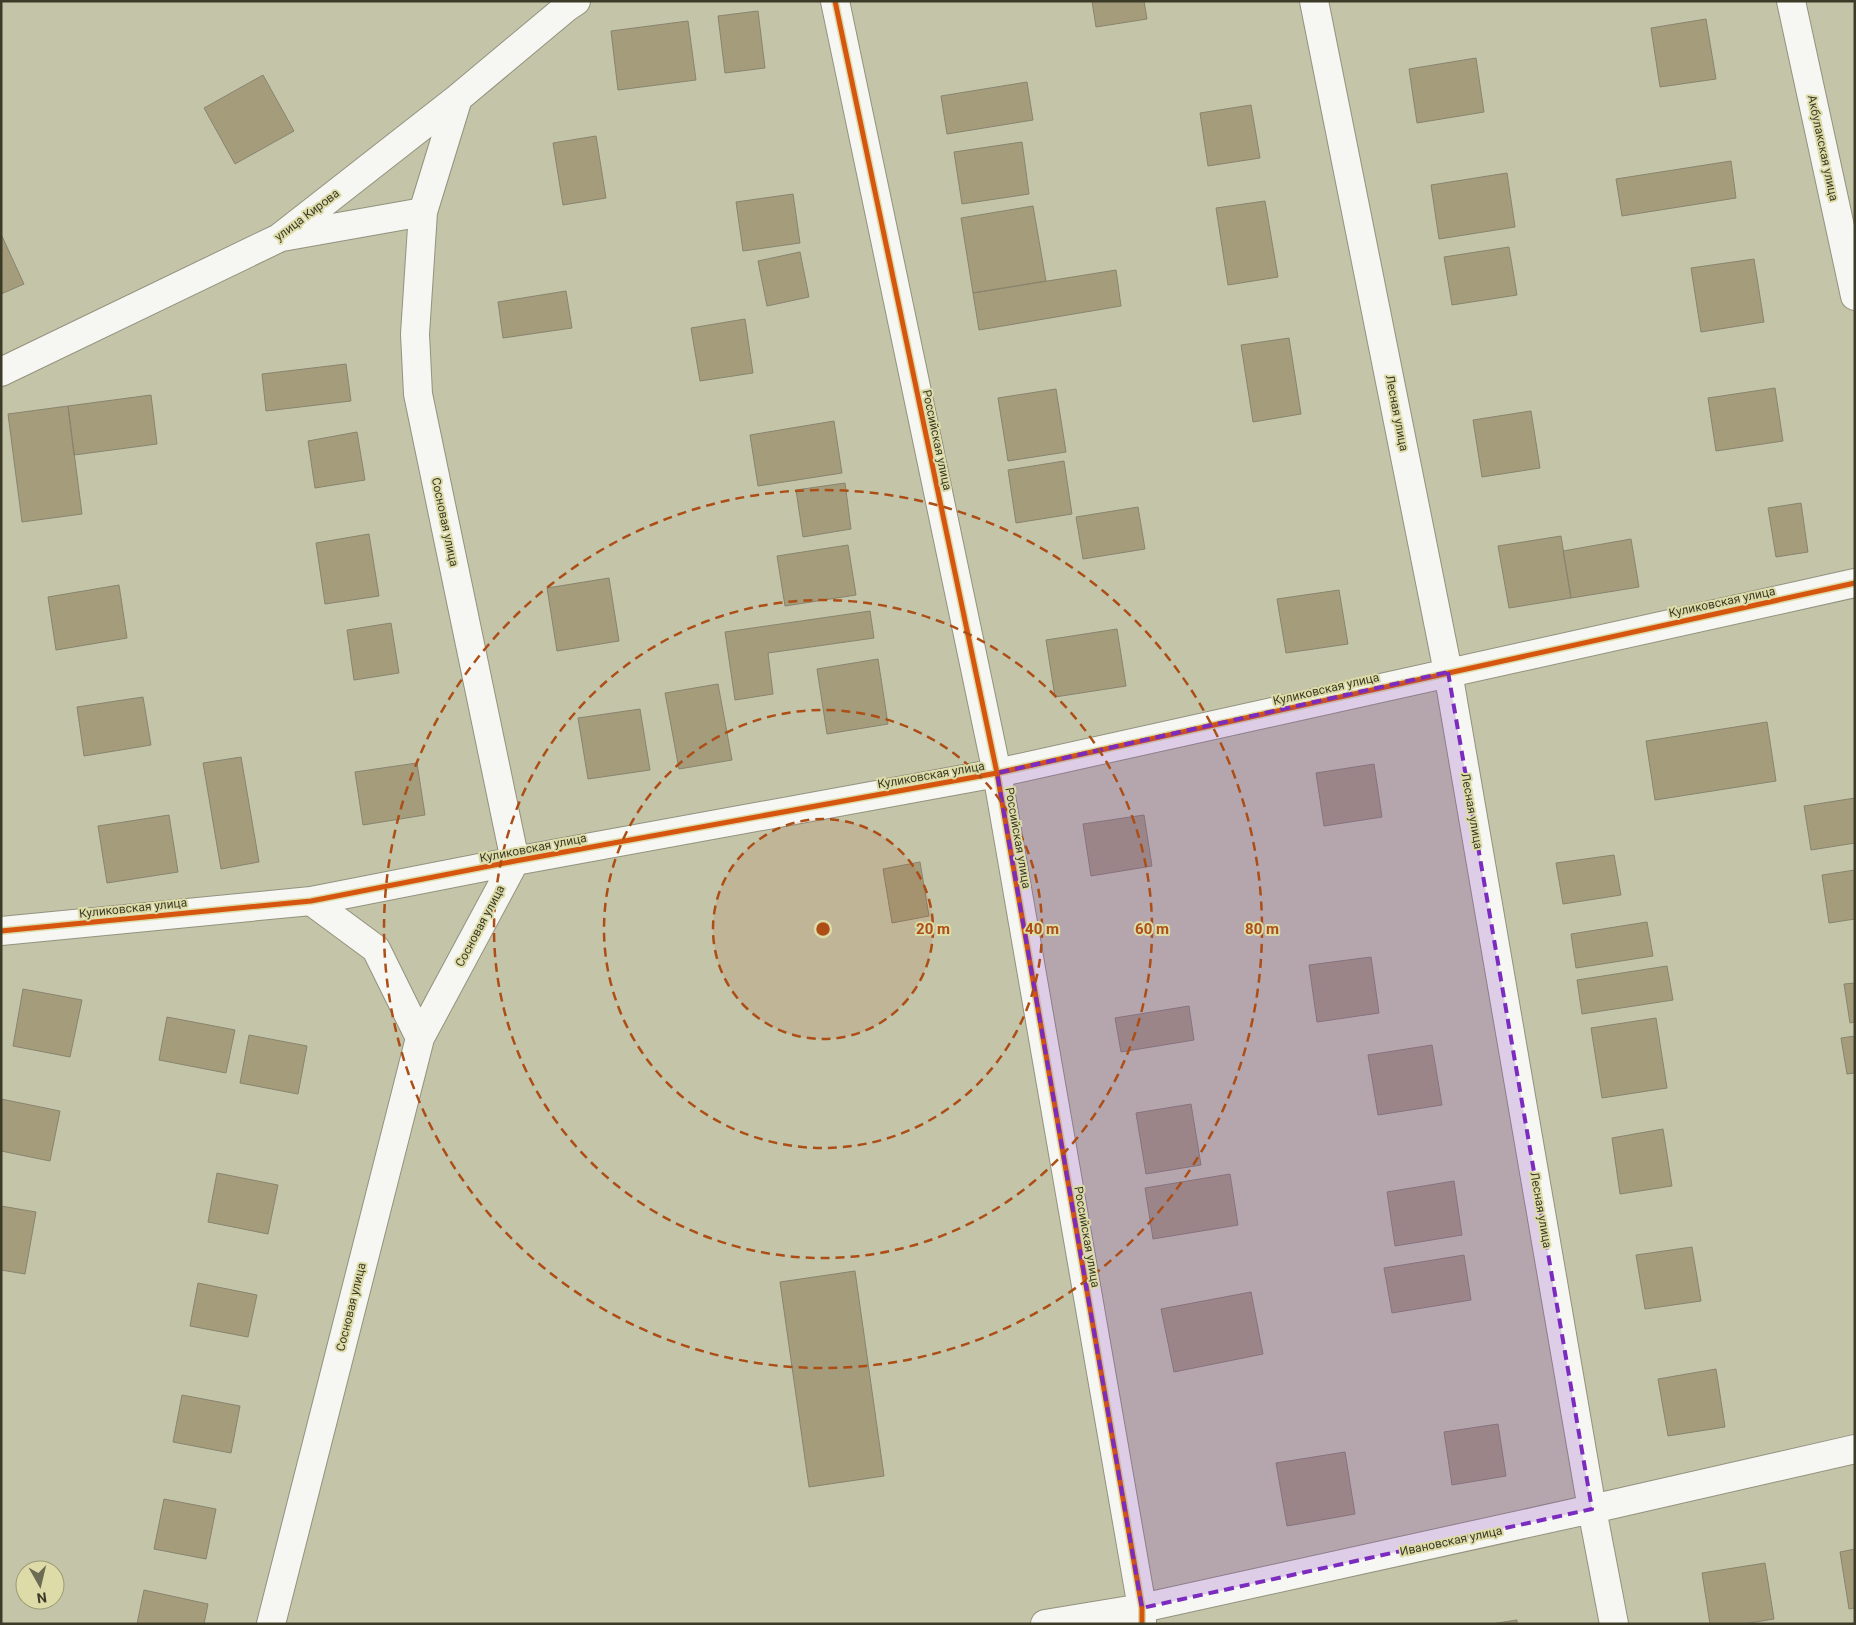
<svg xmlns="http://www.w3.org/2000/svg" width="1856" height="1625" viewBox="0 0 1856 1625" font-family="Roboto,sans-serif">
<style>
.building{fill:#a49c7b;stroke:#88846f}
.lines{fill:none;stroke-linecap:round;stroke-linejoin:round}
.minor-casing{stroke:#93927e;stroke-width:30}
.minor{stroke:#f6f6f2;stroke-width:28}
.cycleway-casing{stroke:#dddca9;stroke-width:8}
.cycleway{stroke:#d7560f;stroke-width:5}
.marked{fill:#7b2cbf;fill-opacity:0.2;stroke:#7b2cbf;stroke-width:4;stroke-dasharray:10 6;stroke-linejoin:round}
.ring{fill:none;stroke:#ac4e15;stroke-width:2.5;stroke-dasharray:9 6}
.labels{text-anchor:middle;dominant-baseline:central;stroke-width:4;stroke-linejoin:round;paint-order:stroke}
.street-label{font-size:12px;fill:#3c3b27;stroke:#dddca9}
.centre{fill:#ac4e15;stroke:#dddca9;stroke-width:2.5}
.ring-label{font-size:15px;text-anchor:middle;font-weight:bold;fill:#ac4e15;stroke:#dddca9;stroke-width:4;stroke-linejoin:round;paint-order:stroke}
</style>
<rect width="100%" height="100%" fill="#c4c4a9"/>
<path class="building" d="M1092 1H1144L1147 19 1096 27Z
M758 11 765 68 725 73 718 16Z
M1706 19 1716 79 1660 87 1651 28Z
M688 21 696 80 618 90 611 31Z
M1476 58 1484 112 1417 123 1409 69Z
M263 75 294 131 235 164 204 108Z
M1027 82 1033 120 947 134 941 96Z
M1251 105 1260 158 1208 166 1200 113Z
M596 136 606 198 563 205 553 143Z
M1022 142 1029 194 962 204 954 152Z
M1731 161 1736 198 1622 216 1616 179Z
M1507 173 1515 227 1439 239 1431 185Z
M793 194 800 243 743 251 736 202Z
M1265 201 1278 277 1228 285 1216 208Z
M1033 206 1046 281 973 293 961 218Z
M1 234 24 284 1 294Z
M1509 247 1517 295 1452 305 1444 257Z
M800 252 809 297 767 306 758 261Z
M1754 259 1764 322 1701 332 1691 268Z
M1116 270 1121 306 979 330 973 293Z
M566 291 572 328 503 338 498 302Z
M745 319 753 373 700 381 691 328Z
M1289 338 1301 414 1253 422 1241 345Z
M346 364 351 401 266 411 262 374Z
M1775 388 1783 441 1716 451 1708 398Z
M1056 389 1066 452 1008 461 998 398Z
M151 395 157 444 74 455 68 406Z
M68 406 82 514 22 522 8 414Z
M1531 411 1540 468 1482 477 1473 420Z
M834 421 842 473 758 486 750 435Z
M357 432 365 480 315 488 308 441Z
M1064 461 1072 514 1016 523 1008 470Z
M845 483 851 529 803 537 796 490Z
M1801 503 1808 552 1776 557 1768 508Z
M1138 507 1145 549 1083 559 1076 517Z
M369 534 379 596 325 604 316 543Z
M1561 536 1571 598 1509 608 1498 546Z
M1631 539 1639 587 1571 598 1563 551Z
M848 545 856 595 785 606 777 556Z
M609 578 619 641 557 651 547 588Z
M119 585 127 638 56 650 48 597Z
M1339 590 1348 644 1286 653 1277 599Z
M870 611 874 638 768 653 773 694 735 700 725 632Z
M391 623 399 673 354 680 347 630Z
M1117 629 1126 686 1055 697 1046 640Z
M878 659 888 724 827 734 817 669Z
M718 684 732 760 679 769 665 693Z
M143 697 151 745 84 756 77 707Z
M640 709 650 770 588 779 578 718Z
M1767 722 1776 781 1655 800 1646 741Z
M241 757 259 862 221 869 203 763Z
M417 763 425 815 363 825 355 772Z
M1374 764 1382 817 1324 826 1316 773Z
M1855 798V843L1811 850 1804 806Z
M169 815 178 872 107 883 98 826Z
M1144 815 1152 866 1091 876 1083 824Z
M1614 855 1621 895 1563 904 1556 863Z
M920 862 929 916 892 923 883 869Z
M1855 870V919L1829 923 1822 875Z
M1647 922 1653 956 1576 968 1571 934Z
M1371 957 1379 1013 1317 1022 1309 965Z
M1667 966 1673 1000 1582 1014 1577 980Z
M1855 983V1022L1850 1023 1844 984Z
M23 989 82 1000 70 1057 13 1046Z
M1189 1006 1194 1040 1121 1052 1115 1018Z
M167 1017 235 1030 226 1073 159 1060Z
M1656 1018 1667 1088 1602 1098 1591 1028Z
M249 1035 307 1046 298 1094 240 1083Z
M1855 1036V1073L1847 1074 1841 1038Z
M1432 1045 1442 1105 1378 1115 1368 1055Z
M1 1099 60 1111 50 1161 1 1151Z
M1191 1104 1201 1165 1146 1174 1136 1113Z
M1663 1129 1672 1186 1620 1194 1612 1138Z
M217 1173 278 1185 268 1234 208 1222Z
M1230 1174 1238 1225 1153 1239 1145 1188Z
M1454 1181 1462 1235 1395 1246 1387 1192Z
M1 1206 36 1212 25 1274 1 1270Z
M1692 1247 1701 1301 1645 1309 1636 1255Z
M1464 1255 1471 1300 1392 1313 1384 1268Z
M855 1271 884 1476 809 1487 780 1282Z
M198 1283 257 1295 248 1337 190 1326Z
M1251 1292 1263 1354 1174 1372 1161 1309Z
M1716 1369 1725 1427 1668 1436 1658 1379Z
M182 1395 240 1406 231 1453 173 1442Z
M1498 1424 1506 1476 1452 1485 1444 1432Z
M1345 1452 1355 1514 1287 1526 1276 1463Z
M164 1499 216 1509 206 1559 154 1549Z
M1855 1549V1608L1849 1609 1840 1552Z
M1765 1563 1774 1619 1743 1624H1710L1702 1573Z
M144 1590 208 1604 204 1624H137Z
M1517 1620V1624H1491Z"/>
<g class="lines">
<g class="minor-casing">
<path id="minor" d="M835 1 997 773 1142 1608V1624
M1314 1 1448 672 1592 1509 1614 1624
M1791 1 1855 296
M282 237 423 212
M1 372 279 238 458 98 567 7 576 1
M311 901 376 949 420 1038
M1 931 311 901 515 861 997 773 1855 583
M271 1624 420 1038 515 861 418 394 415 334 423 212 458 98
M1045 1624 1142 1608 1592 1509 1855 1449"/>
</g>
<use href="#minor" class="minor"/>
<g class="cycleway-casing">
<path id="cycleway" d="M835 1 997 773 1142 1608V1624
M1 931 311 901 515 861 997 773 1855 583"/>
</g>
<use href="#cycleway" class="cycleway"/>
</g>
<path class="marked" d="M1448 672 1592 1509 1142 1608 997 773Z"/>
<circle cx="823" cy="929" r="110" fill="#ac4e15" fill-opacity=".12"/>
<g class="ring">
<circle cx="823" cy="929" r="110"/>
<circle cx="823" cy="929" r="219"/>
<circle cx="823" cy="929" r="329"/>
<circle cx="823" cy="929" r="439"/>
</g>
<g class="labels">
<g class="street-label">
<text transform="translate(1823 148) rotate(78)">Акбулакская улица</text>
<text transform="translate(307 215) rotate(-37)">улица Кирова</text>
<text transform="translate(1397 413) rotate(79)">Лесная улица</text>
<text transform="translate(937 440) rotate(78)">Российская улица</text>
<text transform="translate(445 522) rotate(78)">Сосновая улица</text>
<text transform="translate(1722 602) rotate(-12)">Куликовская улица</text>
<text transform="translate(1326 689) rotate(-13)">Куликовская улица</text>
<text transform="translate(931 775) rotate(-10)">Куликовская улица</text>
<text transform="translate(1472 811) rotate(80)">Лесная улица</text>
<text transform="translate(1018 838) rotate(80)">Российская улица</text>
<text transform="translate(533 848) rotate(-11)">Куликовская улица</text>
<text transform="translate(133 908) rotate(-6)">Куликовская улица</text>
<text transform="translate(480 926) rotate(-62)">Сосновая улица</text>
<text transform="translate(1541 1210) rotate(80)">Лесная улица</text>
<text transform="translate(1087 1237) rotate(80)">Российская улица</text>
<text transform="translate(351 1307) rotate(-76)">Сосновая улица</text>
<text transform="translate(1451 1541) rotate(-12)">Ивановская улица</text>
</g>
</g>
<circle cx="823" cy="929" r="8" class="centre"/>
<g class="ring-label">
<text x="933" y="934">20 m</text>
<text x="1042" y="934">40 m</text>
<text x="1152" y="934">60 m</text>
<text x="1262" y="934">80 m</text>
</g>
<rect width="1856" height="1625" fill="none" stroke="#3c3b27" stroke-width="5"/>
<g transform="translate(40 1585) rotate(172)"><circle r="24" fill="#dddca9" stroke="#9d9c75"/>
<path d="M0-4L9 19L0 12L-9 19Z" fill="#6c6b54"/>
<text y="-8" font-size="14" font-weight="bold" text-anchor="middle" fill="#3c3b27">N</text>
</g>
</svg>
